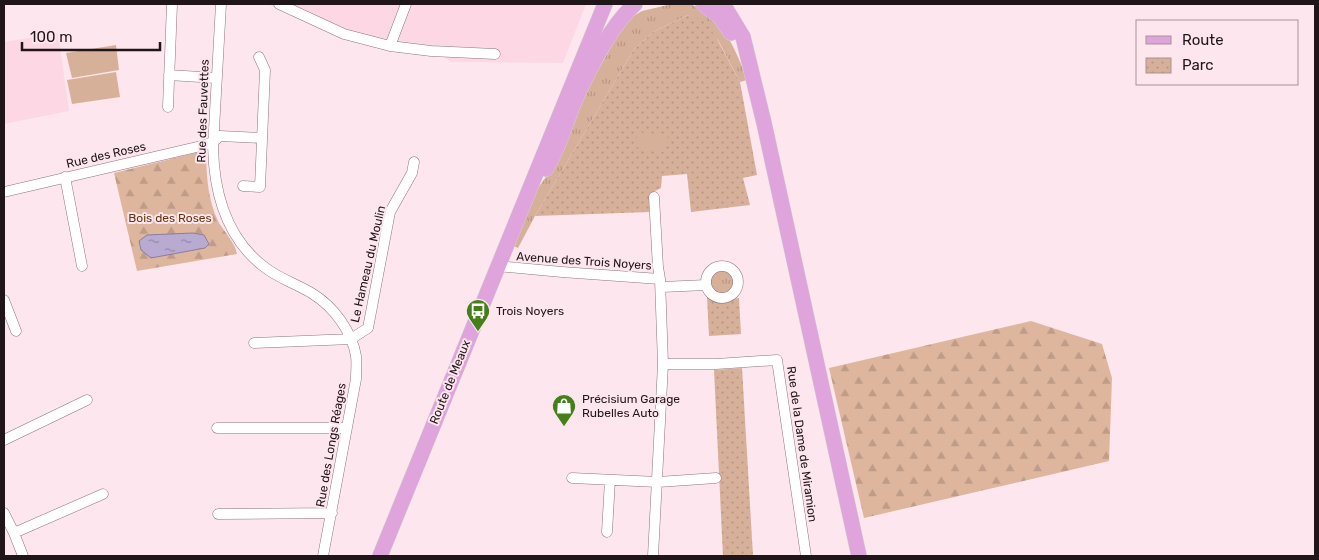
<svg xmlns="http://www.w3.org/2000/svg" width="1319" height="560" viewBox="0 0 1319 560" font-family="Rubik,sans-serif">
<style>
.built{fill:#fdd8e4}
.grass{fill:url(#grass-tufts)}
.forest{fill:url(#forest-firs)}
.park{fill:url(#park-dots)}
.pitch{fill:#d7b09a}
.water{fill:url(#water-ripples);stroke:#8a7e9a}
.lines{fill:none;stroke-linecap:round;stroke-linejoin:round}
.street-casing{stroke:#8e747c;stroke-width:11}
.primary-casing{stroke:#d2d0d1;stroke-width:16}
.street{stroke:#fff;stroke-width:10}
.primary{stroke:#dea4db;stroke-width:15}
.labels{text-anchor:middle;dominant-baseline:central;stroke-width:4;stroke-linejoin:round;paint-order:stroke}
.street-label{font-size:12px;fill:#201619;stroke:#fde6ed}
.park-label{font-size:12px;fill:#66340f;stroke:#fde6ed}
.poi-label{font-size:12px;fill:#201619;stroke:#fde6ed;text-anchor:start}
</style>
<defs>
<pattern id="grass-tufts" width="24" height="20" patternUnits="userSpaceOnUse" patternTransform="scale(1.25)"><rect width="24" height="20" fill="#d7b09a"/><path d="M3 7l-1-3M5 7V3M7 7l1-3M15 17l-1-3M17 17v-4M19 17l1-3" fill="none" stroke="#b89784"/></pattern>
<pattern id="forest-firs" width="22" height="20" patternUnits="userSpaceOnUse" patternTransform="scale(1.25)"><rect width="22" height="20" fill="#deb69e"/><path d="M5 1l3.5 6h-7zM16 11l3.5 6h-7z" fill="#be9c88"/></pattern>
<pattern id="park-dots" width="8" height="8" patternUnits="userSpaceOnUse" patternTransform="scale(1.25)"><rect width="8" height="8" fill="#d7b09a"/><path d="M2 2h.1M6 6h.1" fill="none" stroke="#b89784" stroke-width="1.8" stroke-linecap="round"/></pattern>
<pattern id="water-ripples" width="26" height="14" patternUnits="userSpaceOnUse" patternTransform="scale(1.25)"><rect width="26" height="14" fill="#b8aad1"/><path d="M2 4q2-2 4 0t4 0M15 11q2-2 4 0t4 0" fill="none" stroke="#9589a9"/></pattern>
</defs>
<rect width="100%" height="100%" fill="#fde6ed"/>
<path class="built" d="M268 4H586L563 63 451 62 442 55 351 41 307 23Z
M58 33 69 111 4 124V42Z"/>
<path class="grass" d="M672 4C679 4 686 3 692 5 721 13 738 54 747 80L740 82 718 40 688 15 653 32 634 49 535 216 518 248 511 245 538 188 548 174 581 100 615 40 630 18 642 11Z
M710 282a12 12 0 1 1 24 0a12 12 0 1 1-24 0Z"/>
<path class="forest" d="M199 152 206 156C207 180 208 199 218 221 224 232 235 242 237 254L137 271 114 173Z
M1031 321 1102 344 1112 378 1109 461 864 518 829 368Z"/>
<path class="park" d="M688 15 705 21 717 39 740 82 757 175 743 178 750 205 691 212 687 174 662 176 661 188 649 194V212L535 216 634 49 653 32Z
M707 297 720 302 739 298 741 334 709 336Z
M742 368 753 556H723L714 370Z"/>
<path class="pitch" d="M116 45 119 70 72 78 66 53Z
M116 72 120 97 72 104 67 80Z
M638 132 668 137 665 152 636 147Z"/>
<path class="water" d="M193 233 204 235 209 244 205 248 151 258 141 250 139 241 147 235Z"/>
<g class="lines">
<g class="street-casing">
<path id="street" d="M221 4 213 147C214 193 226 237 263 266 279 279 297 284 313 294 334 307 352 332 356 356 357 363 356 371 356 379L323 556
M279 4 344 34 390 46 431 51 495 54
M390 46 406 4
M169 75 216 78
M168 107 172 4
M65 177 82 266
M243 186 260 187 265 70 259 57
M4 192 201 146 213 142 220 136 262 138
M654 197 658 267 660 279
M706 282a16 16 0 1 1 32 0a16 16 0 1 1-32 0Z
M497 266 562 272 660 279 663 364 653 556
M662 287 706 285
M4 300 16 331
M351 339 368 328 390 212 412 173 414 162
M254 343 351 339
M663 364H716L777 360 806 556
M217 428H347
M4 440 87 400
M572 478 658 482 716 478
M4 513 14 533 23 556
M218 514 332 513
M607 532 610 480
M14 533 103 494"/>
</g>
<g class="primary-casing">
<path id="primary" d="M703 4 720 17 731 33
M723 4 743 37 764 123 859 556
M546 169C561 144 565 123 576 98 590 67 610 26 635 4
M380 556 605 4"/>
</g>
<use href="#street" class="street"/>
<use href="#primary" class="primary"/>
</g>
<defs>
<g id="bus-pin" transform="scale(1.25)"><path d="M0 17L-7.5 6A9.5 9.5 0 1 1 7.5 6Z" fill="#457f1a" stroke="#fde6ed"/><path d="M-5-6H5V4H4V6H2V4H-2V6H-4V4H-5ZM-3.5-4V0h7V-4ZM-3.5 1.2v1.5H-2V1.2ZM2 1.2v1.5H3.5V1.2Z" fill="#fff"/></g>
<g id="shop-pin" transform="scale(1.25)"><path d="M0 17L-7.5 6A9.5 9.5 0 1 1 7.5 6Z" fill="#457f1a" stroke="#fde6ed"/><path d="M-5-2.5h2.3a2.7 3.5 0 0 1 5.4 0H5L5.5 6h-11ZM-1.5-2.5h3a1.5 2.3 0 0 0-3 0Z" fill="#fff"/></g>
</defs>
<g fill-rule="evenodd">
<use href="#bus-pin" x="478" y="311"/>
<use href="#shop-pin" x="564" y="406"/>
</g>
<g class="labels">
<g class="street-label">
<text transform="translate(203 111) rotate(-88)">Rue des Fauvettes</text>
<text transform="translate(106 155) rotate(-13)">Rue des Roses</text>
<text transform="translate(584 261) rotate(4)">Avenue des Trois Noyers</text>
<text transform="translate(368 264) rotate(-77)">Le Hameau du Moulin</text>
<text transform="translate(450 382) rotate(-68)">Route de Meaux</text>
<text transform="translate(802 444) rotate(82)">Rue de la Dame de Miramion</text>
<text transform="translate(331 445) rotate(-80)">Rue des Longs Réages</text>
</g>
<g class="park-label">
<text x="170" y="218">Bois des Roses</text>
</g>
<g class="poi-label">
<text x="496" y="311">Trois Noyers</text>
<text x="582" y="399">Précisium Garage<tspan x="582" dy="14">Rubelles Auto</tspan></text>
</g>
</g>
<rect width="1319" height="560" fill="none" stroke="#201619" stroke-width="10"/>
<rect x="1136" y="20" width="162" height="65" fill="#fde6ed" stroke="#a59398"/>
<rect x="1146" y="36" width="25" height="8" fill="#dea4db" stroke="#a59398"/>
<text x="1182" y="45" font-size="15" fill="#201619">Route</text>
<rect x="1146" y="58" width="25" height="15" fill="url(#park-dots)" stroke="#a59398"/>
<text x="1182" y="70" font-size="15" fill="#201619">Parc</text>
<path d="M22 42v8h138v-8" fill="none" stroke="#201619" stroke-width="2.5"/>
<text x="30" y="42" font-size="15" fill="#201619" stroke="#fde6ed" stroke-width="4" paint-order="stroke">100 m</text>
</svg>
